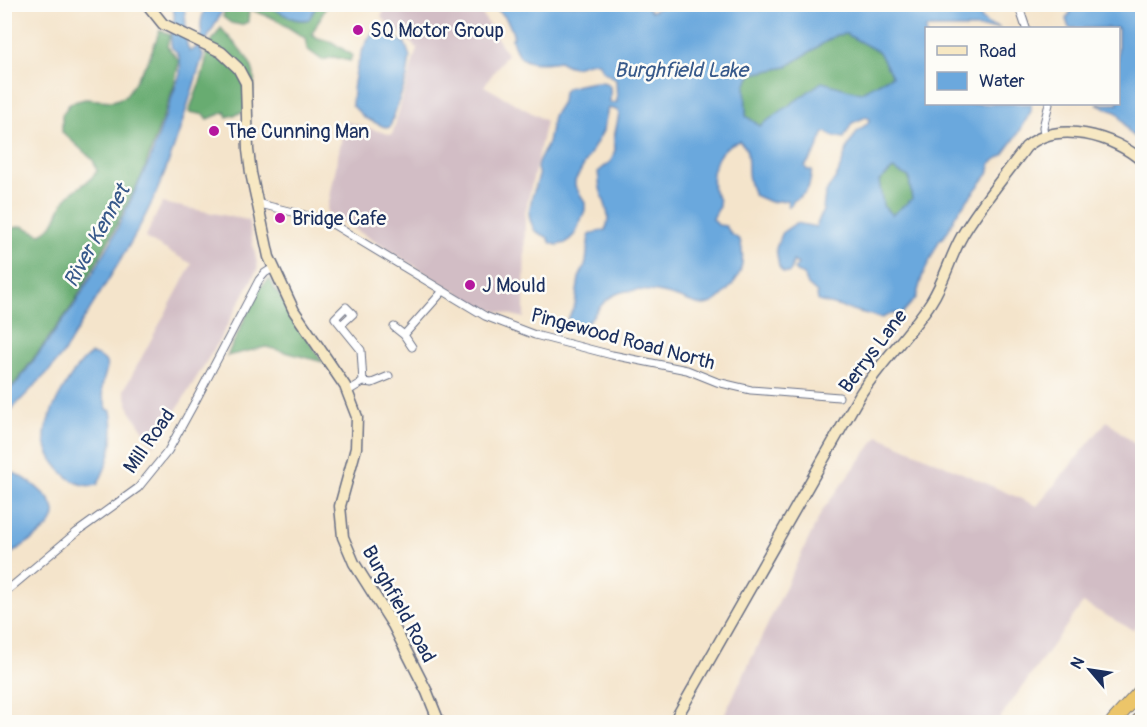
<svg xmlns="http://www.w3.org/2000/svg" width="1147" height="727" viewBox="0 0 1147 727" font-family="Pangolin,sans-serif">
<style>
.industrial{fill:#d2bdc5}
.forest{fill:#68ac71;stroke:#426e68;stroke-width:1.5}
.water{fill:#6ba8dd;stroke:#436c9e;stroke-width:1.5;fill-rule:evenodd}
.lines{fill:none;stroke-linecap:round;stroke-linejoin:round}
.street-casing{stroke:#676e84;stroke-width:9}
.secondary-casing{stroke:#676e84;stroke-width:13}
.highway-casing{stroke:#676e84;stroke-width:16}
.street{stroke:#fff;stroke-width:7}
.secondary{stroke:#f7e8c3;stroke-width:10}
.highway{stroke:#ecc569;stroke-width:14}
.poi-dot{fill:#b5179e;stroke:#fdfcf7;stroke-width:2}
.labels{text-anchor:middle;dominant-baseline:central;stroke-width:5;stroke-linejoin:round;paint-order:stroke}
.poi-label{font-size:20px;fill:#1b2f5e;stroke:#fdfcf7;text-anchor:start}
.street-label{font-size:20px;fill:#1b2f5e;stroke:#fdfcf7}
.water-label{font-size:21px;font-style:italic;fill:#37598a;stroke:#fdfcf7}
</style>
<rect width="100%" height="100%" fill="#fdfcf7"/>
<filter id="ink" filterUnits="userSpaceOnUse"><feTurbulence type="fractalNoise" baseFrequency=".0167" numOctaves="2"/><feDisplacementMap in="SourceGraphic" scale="12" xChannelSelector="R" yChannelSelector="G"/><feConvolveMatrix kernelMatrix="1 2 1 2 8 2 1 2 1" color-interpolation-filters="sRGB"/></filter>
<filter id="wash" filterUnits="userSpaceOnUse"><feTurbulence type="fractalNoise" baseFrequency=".008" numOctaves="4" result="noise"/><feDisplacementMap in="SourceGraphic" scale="24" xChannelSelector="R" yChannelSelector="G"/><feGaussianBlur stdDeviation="1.35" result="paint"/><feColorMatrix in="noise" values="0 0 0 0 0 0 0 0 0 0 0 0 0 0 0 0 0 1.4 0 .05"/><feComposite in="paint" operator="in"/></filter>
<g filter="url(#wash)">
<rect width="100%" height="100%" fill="#f4e4cb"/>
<path class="industrial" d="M387 5H469L482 14 507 54 484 86 546 121 525 214 524 318 481 307 327 212 345 121 392 135 417 48 381 17Z
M162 203 248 220 258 268 216 346 154 446 130 411 124 390 192 264 145 238Z
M1107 421 1142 450V618L1133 630 1083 603 997 722H721L822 511 878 436 1037 506Z"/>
<path class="forest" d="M226 5C239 4 253 3 265 4 280 6 289 25 309 19L317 5H327L312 34 318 38 332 42 352 55 350 61 334 57 322 60 307 49 305 38 275 19 249 9 248 22 241 25 231 23 223 17Z
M221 28C246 58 269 70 243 112L227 117 225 112 208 119 205 115 189 112C194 96 209 66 206 49Z
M160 30 170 35 167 46 179 61 174 86 143 173 109 240 72 306 16 382 5 391V230L22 226 40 234C59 226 56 209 68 196 78 186 90 183 97 171L93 160 62 132V115L70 103 85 99 113 101 126 96 148 61Z
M846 34 879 52 892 76 860 93 822 82 760 126 746 116 745 85 752 74 786 67 836 35Z
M894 168 909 177 912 199 892 215 883 206 879 181Z
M270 279 275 289 323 362 266 347 227 356 260 287Z"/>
<path class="water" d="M172 5H183C189 20 182 40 190 52L197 47 202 33C199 24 203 12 207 5H224C218 22 208 35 201 51L203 55C189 100 176 147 157 191 132 248 94 300 63 354L49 371 5 416V394L17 383 74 306 111 242 150 160 180 74C181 64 181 54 172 48 167 34 179 20 172 5Z
M268 5 317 4V5L309 19C294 23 280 12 268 5Z
M645 5 651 12 665 4 976 5C978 15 986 27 997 26L999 28H926V104H1031V111L1018 134 1003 155 991 163 988 174 955 216 947 233 939 241 922 277 916 298 899 317 897 313 888 315 882 318 818 301 817 293 808 285 804 275 796 272 794 269 798 264 793 261 791 271 788 273 783 272 779 267 776 248 783 232 796 223 816 227 823 210 825 194 838 174 848 146 857 132 868 123 869 119 866 117 852 123 844 138 832 136 826 132 823 134 815 153 805 166 807 170H812C809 188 810 191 793 201L792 204 789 207 787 200 770 202 754 195C751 188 748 180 748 172 747 160 750 148 739 141 718 147 710 168 713 188 714 193 718 196 719 201 721 208 715 213 713 219L718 225 726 226 731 234 740 240C745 257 743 271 733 284 725 293 717 304 704 305 695 305 685 299 677 297 662 292 642 289 626 291 601 296 598 314 581 329L566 323 575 305 579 278 586 263 589 234 605 230C612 218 605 204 601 192 599 186 599 178 598 172L611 161 615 150 614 138 619 114 617 110 608 108 603 131 575 181V186L585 202V210L575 234 566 243 557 245 551 243 547 237 535 231 530 220 529 213 532 197 539 176 537 168 538 163 548 143 553 116 562 102 563 92 567 88C576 86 606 76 610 87 611 92 610 98 610 103L617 102 616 80 603 71 598 62C578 61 580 74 559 61 536 64 517 67 512 38L514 37C509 21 504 12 489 5ZM846 34 879 52 892 76 860 93 822 82 760 126 746 116 745 85 752 74 786 67 836 35ZM893 169 909 177 912 199 892 215 883 206 879 181Z
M1075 5H1142V143L1129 132 1118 113 1097 104H1118V28H1069L1066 19Z
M373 32 388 34 405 43 410 57 407 77 390 127 387 128 365 118 352 105C353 80 358 52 373 32Z
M91 354C118 360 102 374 102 389 102 396 106 402 107 409L111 411C116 437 110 462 97 485 85 488 72 482 63 473 54 464 45 451 45 437 45 416 74 365 91 354Z
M5 470C20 474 33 483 44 494 76 525 24 540 5 559Z"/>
</g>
<g filter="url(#ink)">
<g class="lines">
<g class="street-casing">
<path id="street" d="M1018 4 1026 28
M1044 135 1043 127 1049 104
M256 203 317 218 334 225 485 316 535 335 612 355 687 370 717 382 751 390 839 397
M341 325 353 314 346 307 335 318 361 350 363 382
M394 327 404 335 443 291
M404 335 412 347
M348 391 363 382 372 383 389 376
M4 593 77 532 138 488 168 451 196 400 259 280 265 273 273 268"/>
</g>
<g class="secondary-casing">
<path id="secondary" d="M147 4 163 24 221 52 238 68 246 83 248 150 251 173 269 257 294 311 345 386 357 417 356 448 340 506 343 537 354 563 393 625 427 692 439 722
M674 722 861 393C882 361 910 334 931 302 945 280 950 257 962 236 980 205 1005 176 1026 147 1057 119 1115 136 1142 161"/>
</g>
<g class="highway-casing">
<path id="highway" d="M1113 722 1142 690
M1138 722 1142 718"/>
</g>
<use href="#street" class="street"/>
<use href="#secondary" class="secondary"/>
<use href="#highway" class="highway"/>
</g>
</g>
<g class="poi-dot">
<circle cx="358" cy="30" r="6"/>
<circle cx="214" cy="131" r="6"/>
<circle cx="280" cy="218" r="6"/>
<circle cx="470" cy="285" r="6"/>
</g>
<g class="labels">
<g class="poi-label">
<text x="370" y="30">SQ Motor Group</text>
<text x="226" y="131">The Cunning Man</text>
<text x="292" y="218">Bridge Cafe</text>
<text x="482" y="285">J Mould</text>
</g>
<g class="street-label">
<text transform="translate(623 339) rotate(15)">Pingewood Road North</text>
<text transform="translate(873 351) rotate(-53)">Berrys Lane</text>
<text transform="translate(149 441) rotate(-55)">Mill Road</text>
<text transform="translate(399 604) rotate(61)">Burghfield Road</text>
</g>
<g class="water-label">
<text x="681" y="70">Burghfield Lake</text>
<text transform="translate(97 236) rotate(-61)">River Kennet</text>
</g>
</g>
<rect width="1147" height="727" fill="none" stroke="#fdfcf7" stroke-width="24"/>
<rect x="925" y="27" width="195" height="78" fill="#fdfcf7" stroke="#a3aaba" stroke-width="1.5"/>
<rect x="937" y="46" width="30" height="9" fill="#f7e8c3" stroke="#a3aaba" stroke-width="1.5"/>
<text x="979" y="57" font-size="18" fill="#1b2f5e">Road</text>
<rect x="937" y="72" width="30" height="18" fill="#6ba8dd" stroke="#a3aaba" stroke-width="1.5"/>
<text x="979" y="87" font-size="18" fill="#1b2f5e">Water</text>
<g transform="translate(1090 670) rotate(299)" stroke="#fdfcf7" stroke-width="4.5" paint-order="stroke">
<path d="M0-4.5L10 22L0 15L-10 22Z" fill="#1b2f5e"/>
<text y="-9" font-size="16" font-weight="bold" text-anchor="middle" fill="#1b2f5e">N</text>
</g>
</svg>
